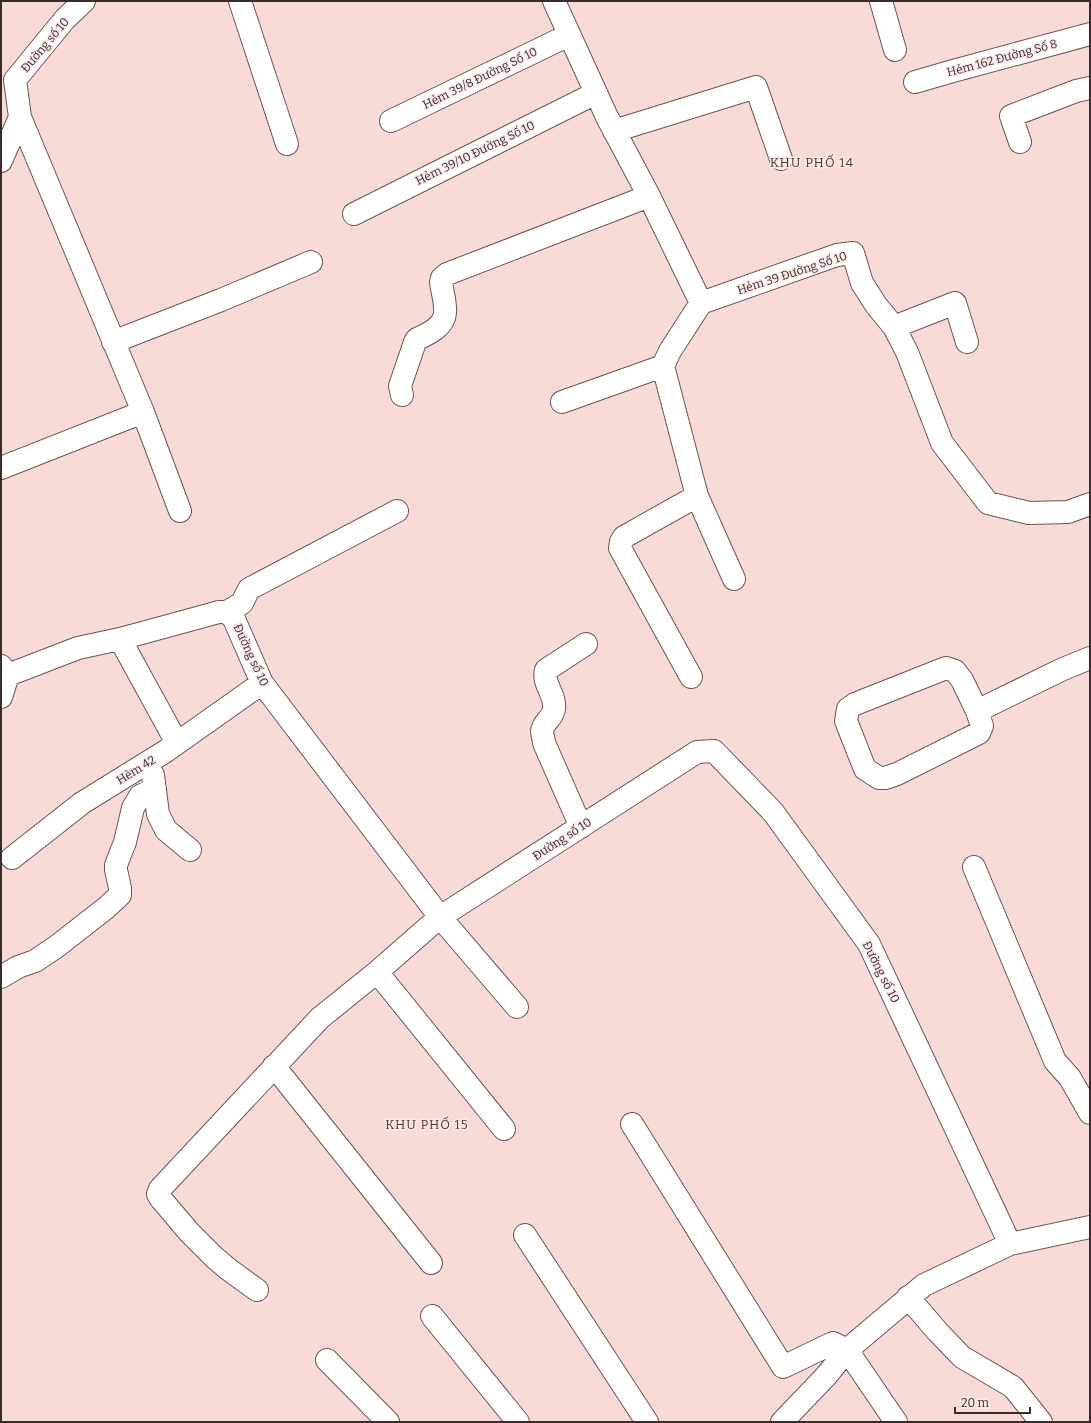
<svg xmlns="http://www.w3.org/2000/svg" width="1091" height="1423" viewBox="0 0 1091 1423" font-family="Bitter,serif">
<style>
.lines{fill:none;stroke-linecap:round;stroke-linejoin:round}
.minor-casing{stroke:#6d5450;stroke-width:24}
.minor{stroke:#fff;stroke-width:22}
.labels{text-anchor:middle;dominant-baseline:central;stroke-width:3;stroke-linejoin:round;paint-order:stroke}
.street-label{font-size:12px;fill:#382c2b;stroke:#fdeae8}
.neighbourhood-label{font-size:13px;letter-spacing:1px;fill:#503835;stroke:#fdeae8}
</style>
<rect width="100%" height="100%" fill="#f8dad6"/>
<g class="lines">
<g class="minor-casing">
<path id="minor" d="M240 1 287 144
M554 1 607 117 649 196 701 303 837 255 853 253 862 283 876 305 894 327 907 352 942 443 988 503 1029 513 1068 512 1090 504
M881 1 895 50
M915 82 953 71 1090 34
M20 117 143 412 180 511
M391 121 569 35
M614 131 756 87 781 159
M1020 142 1011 116 1076 91 1090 88
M1 161 20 117 15 80 65 19 84 1
M354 214 596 93
M701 303 670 351 663 366 697 496 734 579
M894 327 955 303 967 342
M113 342 221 300 311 262
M402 395 400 386 415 342 417 339C428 334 444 327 445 313 446 303 442 291 441 282L442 278 447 274 649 196
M562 402 663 366
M1 468 143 412
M227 612 242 603 249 589 397 511
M120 639 177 743
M1 666 8 675 78 648 120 639 219 612H227L234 619 262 683 440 917 697 752 714 751 773 812 869 944 1010 1244
M946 668 955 671 962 680 977 711 982 726 979 733 897 774 885 778H879L865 769 846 721 848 709 855 704Z
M691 677 620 548 621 542 624 537 697 496
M1 697 8 675
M977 711 1063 669 1090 658
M153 775 158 814 166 830 190 850
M581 827 544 743C544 739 542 735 542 731 543 722 553 718 554 709 556 694 542 684 546 670L586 644
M12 858 82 803 166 751 262 683
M974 867 1055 1061 1070 1078 1090 1113
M377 972 504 1129
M1 977 18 967 35 961 56 947 106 908 120 895V888L116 870V865L125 842 133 808 140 796 155 789
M274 1066 431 1263
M632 1124 783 1367 833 1343 847 1350 896 1422
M525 1235 647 1422
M257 1290 228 1269 215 1258 189 1232 161 1199 158 1194 160 1189 320 1018 377 972 440 917 517 1007
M908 1297 937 1331 962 1357 1013 1387 1041 1422
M432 1316 518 1422
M327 1360 388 1422
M782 1422 827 1375 847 1350 924 1285 1010 1244 1090 1227"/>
</g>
<use href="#minor" class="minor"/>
</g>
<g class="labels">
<g class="street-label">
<text transform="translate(45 45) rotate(-50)">Đường số 10</text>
<text transform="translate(1002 58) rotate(-15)">Hẻm 162 Đường Số 8</text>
<text transform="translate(480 78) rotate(-26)">Hẻm 39/8 Đường Số 10</text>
<text transform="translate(475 153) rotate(-26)">Hẻm 39/10 Đường Số 10</text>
<text transform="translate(792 273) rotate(-18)">Hẻm 39 Đường Số 10</text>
<text transform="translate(251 655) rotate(65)">Đường số 10</text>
<text transform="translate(136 770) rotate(-32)">Hèm 42</text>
<text transform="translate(562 839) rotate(-33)">Đường số 10</text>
<text transform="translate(881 972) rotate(63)">Đường số 10</text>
</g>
<g class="neighbourhood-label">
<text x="812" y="162">KHU PHỐ 14</text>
<text x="427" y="1124">KHU PHỐ 15</text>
</g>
</g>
<rect width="1091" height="1423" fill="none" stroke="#382c2b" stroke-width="4"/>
<path d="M955 1407v6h75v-6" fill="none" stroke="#382c2b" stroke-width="2"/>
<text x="961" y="1407" font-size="12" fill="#382c2b" stroke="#fdeae8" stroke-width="3" paint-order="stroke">20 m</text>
</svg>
